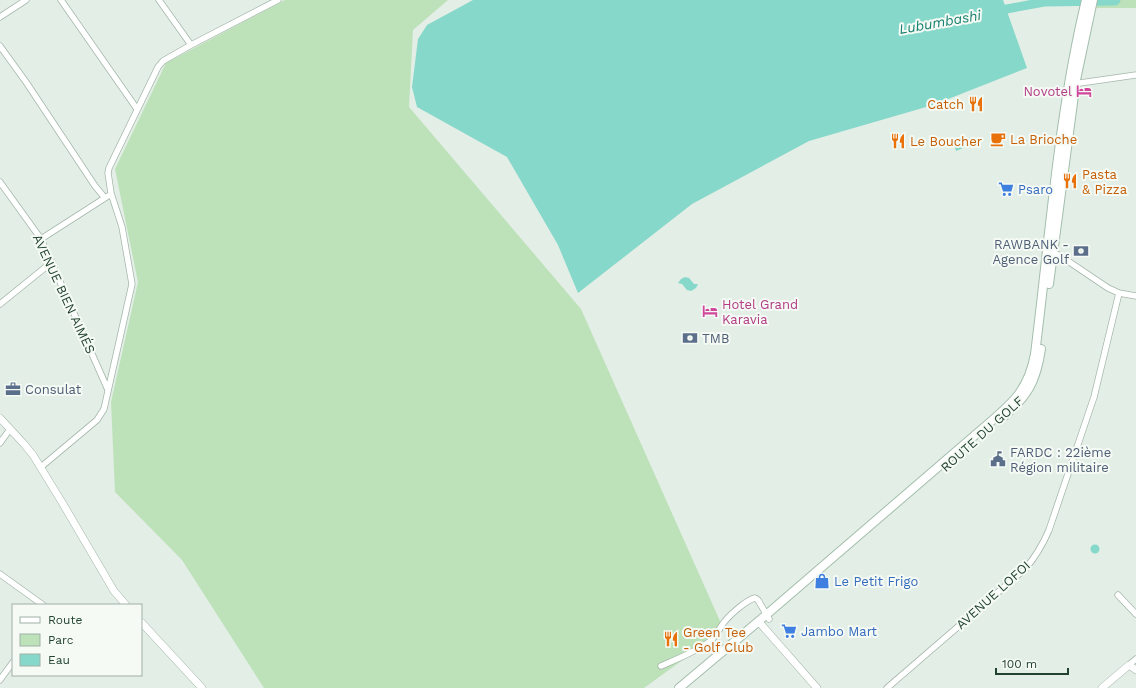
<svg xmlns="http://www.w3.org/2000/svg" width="1136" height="688" viewBox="0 0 1136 688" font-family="'Work Sans',sans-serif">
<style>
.green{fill:#bde2ba}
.water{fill:#86d8ca}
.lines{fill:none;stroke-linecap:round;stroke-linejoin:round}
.river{stroke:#86d8ca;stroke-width:9}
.minor-casing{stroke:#a5b7ab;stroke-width:7}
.tertiary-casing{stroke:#a5b7ab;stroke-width:8}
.secondary-casing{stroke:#a3beac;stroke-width:10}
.minor{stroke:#fff;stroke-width:5.5}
.tertiary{stroke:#fff;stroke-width:7}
.secondary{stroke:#fff;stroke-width:8}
.labels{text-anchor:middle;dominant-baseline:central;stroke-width:4;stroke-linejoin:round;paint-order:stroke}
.hotel-label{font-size:13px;fill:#b23c85;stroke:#f5faf5;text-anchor:end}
.food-label{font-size:13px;fill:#c56008;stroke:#f5faf5;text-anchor:start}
.shop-label{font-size:13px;fill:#366cbe;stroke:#f5faf5;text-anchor:start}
.service-label{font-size:13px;fill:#4e5e75;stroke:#f5faf5;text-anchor:start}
.street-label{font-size:13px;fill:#21422e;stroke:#f5faf5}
.water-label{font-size:14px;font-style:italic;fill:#147f6d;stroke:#f5faf5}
</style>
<rect width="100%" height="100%" fill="#e3eee6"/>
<path class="green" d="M285 0H448L413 30 409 107 581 309 724 630 644 688H264L182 560 115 492 111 402 138 282 115 169 166 63Z
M1100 0H1136V8H1096Z"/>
<path class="water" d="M473 0H1003L1027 68 933 105 809 141 692 204 578 293 558 245 507 157 417 107 412 87 418 39 427 25Z
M971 138 973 144 956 151 954 144Z
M685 277 689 278 694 284H698L696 288 691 291 687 290 682 284 678 283 681 279Z
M1090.5 549a4.5 4.5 0 1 1 9 0a4.5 4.5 0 1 1-9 0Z"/>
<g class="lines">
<path class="river" d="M996 11 1044 2 1115 1 1116 0"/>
<g class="minor-casing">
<path id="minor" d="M61 0 137 109
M159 0 191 45
M0 17 26 0
M0 46 26 82 95 186 105 198
M1073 84 1136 75
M0 182 41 239 108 390
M41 239 108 196
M1051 252 1059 255 1108 288 1119 293 1136 296
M0 304 52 262
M0 443 10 429
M41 467 97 420 104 409 132 284 122 227 111 193 108 173 109 168 158 67 163 61 191 45 278 0
M0 574 43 605
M1118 595 1136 614
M1130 664 1136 659
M661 666C677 659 695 652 709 642 715 638 718 631 722 625 727 617 746 600 755 598L758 600 769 619
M0 680 13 662
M887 688 1026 568C1036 556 1043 544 1049 530L1094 397 1119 293"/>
</g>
<g class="tertiary-casing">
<path id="tertiary" d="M0 418 24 444 33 455 63 504 114 591 126 605
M141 622 202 688
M759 622 817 688
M1102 688 1129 665 1136 670"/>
</g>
<g class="secondary-casing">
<path id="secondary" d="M1049 284 1076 80 1093 0
M1002 418C1028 396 1036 382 1041 349
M679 688 766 615 981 430C1010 405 1028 393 1035 354 1050 236 1058 116 1086 0"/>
</g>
<use href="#minor" class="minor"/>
<use href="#tertiary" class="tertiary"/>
<use href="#secondary" class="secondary"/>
</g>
<defs>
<g id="hotel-bare" transform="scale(1.2)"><path d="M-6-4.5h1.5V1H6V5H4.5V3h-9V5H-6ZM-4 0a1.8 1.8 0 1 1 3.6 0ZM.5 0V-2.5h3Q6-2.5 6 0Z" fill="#d1479c" stroke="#f5faf5" stroke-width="2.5" paint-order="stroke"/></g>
<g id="restaurant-bare" transform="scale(1.2)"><path d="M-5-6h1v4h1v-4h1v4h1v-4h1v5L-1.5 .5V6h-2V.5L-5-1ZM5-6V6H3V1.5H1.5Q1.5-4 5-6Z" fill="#e8710a" stroke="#f5faf5" stroke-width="2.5" paint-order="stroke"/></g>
<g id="cafe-bare" transform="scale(1.2)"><path d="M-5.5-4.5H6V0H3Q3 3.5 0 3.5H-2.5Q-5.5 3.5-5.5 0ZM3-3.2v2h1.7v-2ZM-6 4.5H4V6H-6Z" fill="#e8710a" stroke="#f5faf5" stroke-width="2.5" paint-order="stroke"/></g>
<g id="supermarket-bare" transform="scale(1.2)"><path d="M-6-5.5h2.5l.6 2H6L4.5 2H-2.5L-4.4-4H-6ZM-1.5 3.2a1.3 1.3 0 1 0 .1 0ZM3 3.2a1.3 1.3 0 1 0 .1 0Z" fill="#3f7fe0" stroke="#f5faf5" stroke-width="2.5" paint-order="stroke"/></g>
<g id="bank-bare" transform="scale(1.2)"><path d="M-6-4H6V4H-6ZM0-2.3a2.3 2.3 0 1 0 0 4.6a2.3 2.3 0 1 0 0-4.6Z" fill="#5c6f8a" stroke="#f5faf5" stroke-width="2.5" paint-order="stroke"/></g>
<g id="office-bare" transform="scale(1.2)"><path d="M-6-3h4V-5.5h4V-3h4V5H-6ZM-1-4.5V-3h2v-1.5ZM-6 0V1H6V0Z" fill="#5c6f8a" stroke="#f5faf5" stroke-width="2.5" paint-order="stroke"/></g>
<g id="civic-bare" transform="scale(1.2)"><path d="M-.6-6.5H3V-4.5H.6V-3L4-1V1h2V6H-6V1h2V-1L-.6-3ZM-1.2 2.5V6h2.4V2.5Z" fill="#5c6f8a" stroke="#f5faf5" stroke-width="2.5" paint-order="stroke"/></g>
<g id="shop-bare" transform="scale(1.2)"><path d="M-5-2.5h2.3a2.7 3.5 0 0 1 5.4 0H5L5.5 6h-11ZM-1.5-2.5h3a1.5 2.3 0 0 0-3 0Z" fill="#3f7fe0" stroke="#f5faf5" stroke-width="2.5" paint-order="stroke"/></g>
</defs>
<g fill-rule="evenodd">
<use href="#hotel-bare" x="1084" y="91"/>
<use href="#restaurant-bare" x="976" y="104"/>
<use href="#cafe-bare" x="998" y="139"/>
<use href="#restaurant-bare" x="898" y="141"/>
<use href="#restaurant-bare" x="1070" y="181"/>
<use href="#supermarket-bare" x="1006" y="189"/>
<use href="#bank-bare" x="1081" y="251"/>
<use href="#hotel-bare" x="710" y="311"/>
<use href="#bank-bare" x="690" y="338"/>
<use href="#office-bare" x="13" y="389"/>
<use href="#civic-bare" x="998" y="459"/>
<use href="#shop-bare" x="822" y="581"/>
<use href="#supermarket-bare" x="789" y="631"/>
<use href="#restaurant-bare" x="671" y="639"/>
</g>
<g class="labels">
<g class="hotel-label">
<text x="1072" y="91">Novotel</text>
<text x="722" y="304" text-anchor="start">Hotel Grand<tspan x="722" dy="15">Karavia</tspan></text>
</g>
<g class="food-label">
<text x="964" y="104" text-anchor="end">Catch</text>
<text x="1010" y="139">La Brioche</text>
<text x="910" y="141">Le Boucher</text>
<text x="1082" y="174">Pasta<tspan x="1082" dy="15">&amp; Pizza</tspan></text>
<text x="683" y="632">Green Tee<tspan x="683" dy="15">- Golf Club</tspan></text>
</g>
<g class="shop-label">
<text x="1018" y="189">Psaro</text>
<text x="834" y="581">Le Petit Frigo</text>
<text x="801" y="631">Jambo Mart</text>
</g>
<g class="service-label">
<text x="1069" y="244" text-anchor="end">RAWBANK -<tspan x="1069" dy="15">Agence Golf</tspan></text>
<text x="702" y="338">TMB</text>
<text x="25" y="389">Consulat</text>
<text x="1010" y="452">FARDC : 22ième<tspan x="1010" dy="15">Région militaire</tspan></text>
</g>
<g class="street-label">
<text transform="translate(64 294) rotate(65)">AVENUE BIEN AIMÉS</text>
<text transform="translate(982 434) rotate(-42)">ROUTE DU GOLF</text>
<text transform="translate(993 595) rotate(-42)">AVENUE LOFOI</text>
</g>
<g class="water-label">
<text transform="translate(940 22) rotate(-10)">Lubumbashi</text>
</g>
</g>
<rect x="12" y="604" width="130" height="72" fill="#f5faf5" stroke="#a0b0a5"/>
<rect x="20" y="617" width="20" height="6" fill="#ffffff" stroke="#a0b0a5"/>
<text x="48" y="624" font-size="12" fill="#21422e">Route</text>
<rect x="20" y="634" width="20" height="12" fill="#bde2ba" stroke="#a0b0a5"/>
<text x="48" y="644" font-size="12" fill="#21422e">Parc</text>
<rect x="20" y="654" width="20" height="12" fill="#86d8ca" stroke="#a0b0a5"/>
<text x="48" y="664" font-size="12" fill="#21422e">Eau</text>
<path d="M996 668v6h72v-6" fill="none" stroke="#21422e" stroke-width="2"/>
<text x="1002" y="668" font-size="12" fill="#21422e" stroke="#f5faf5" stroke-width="3" paint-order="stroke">100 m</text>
</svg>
